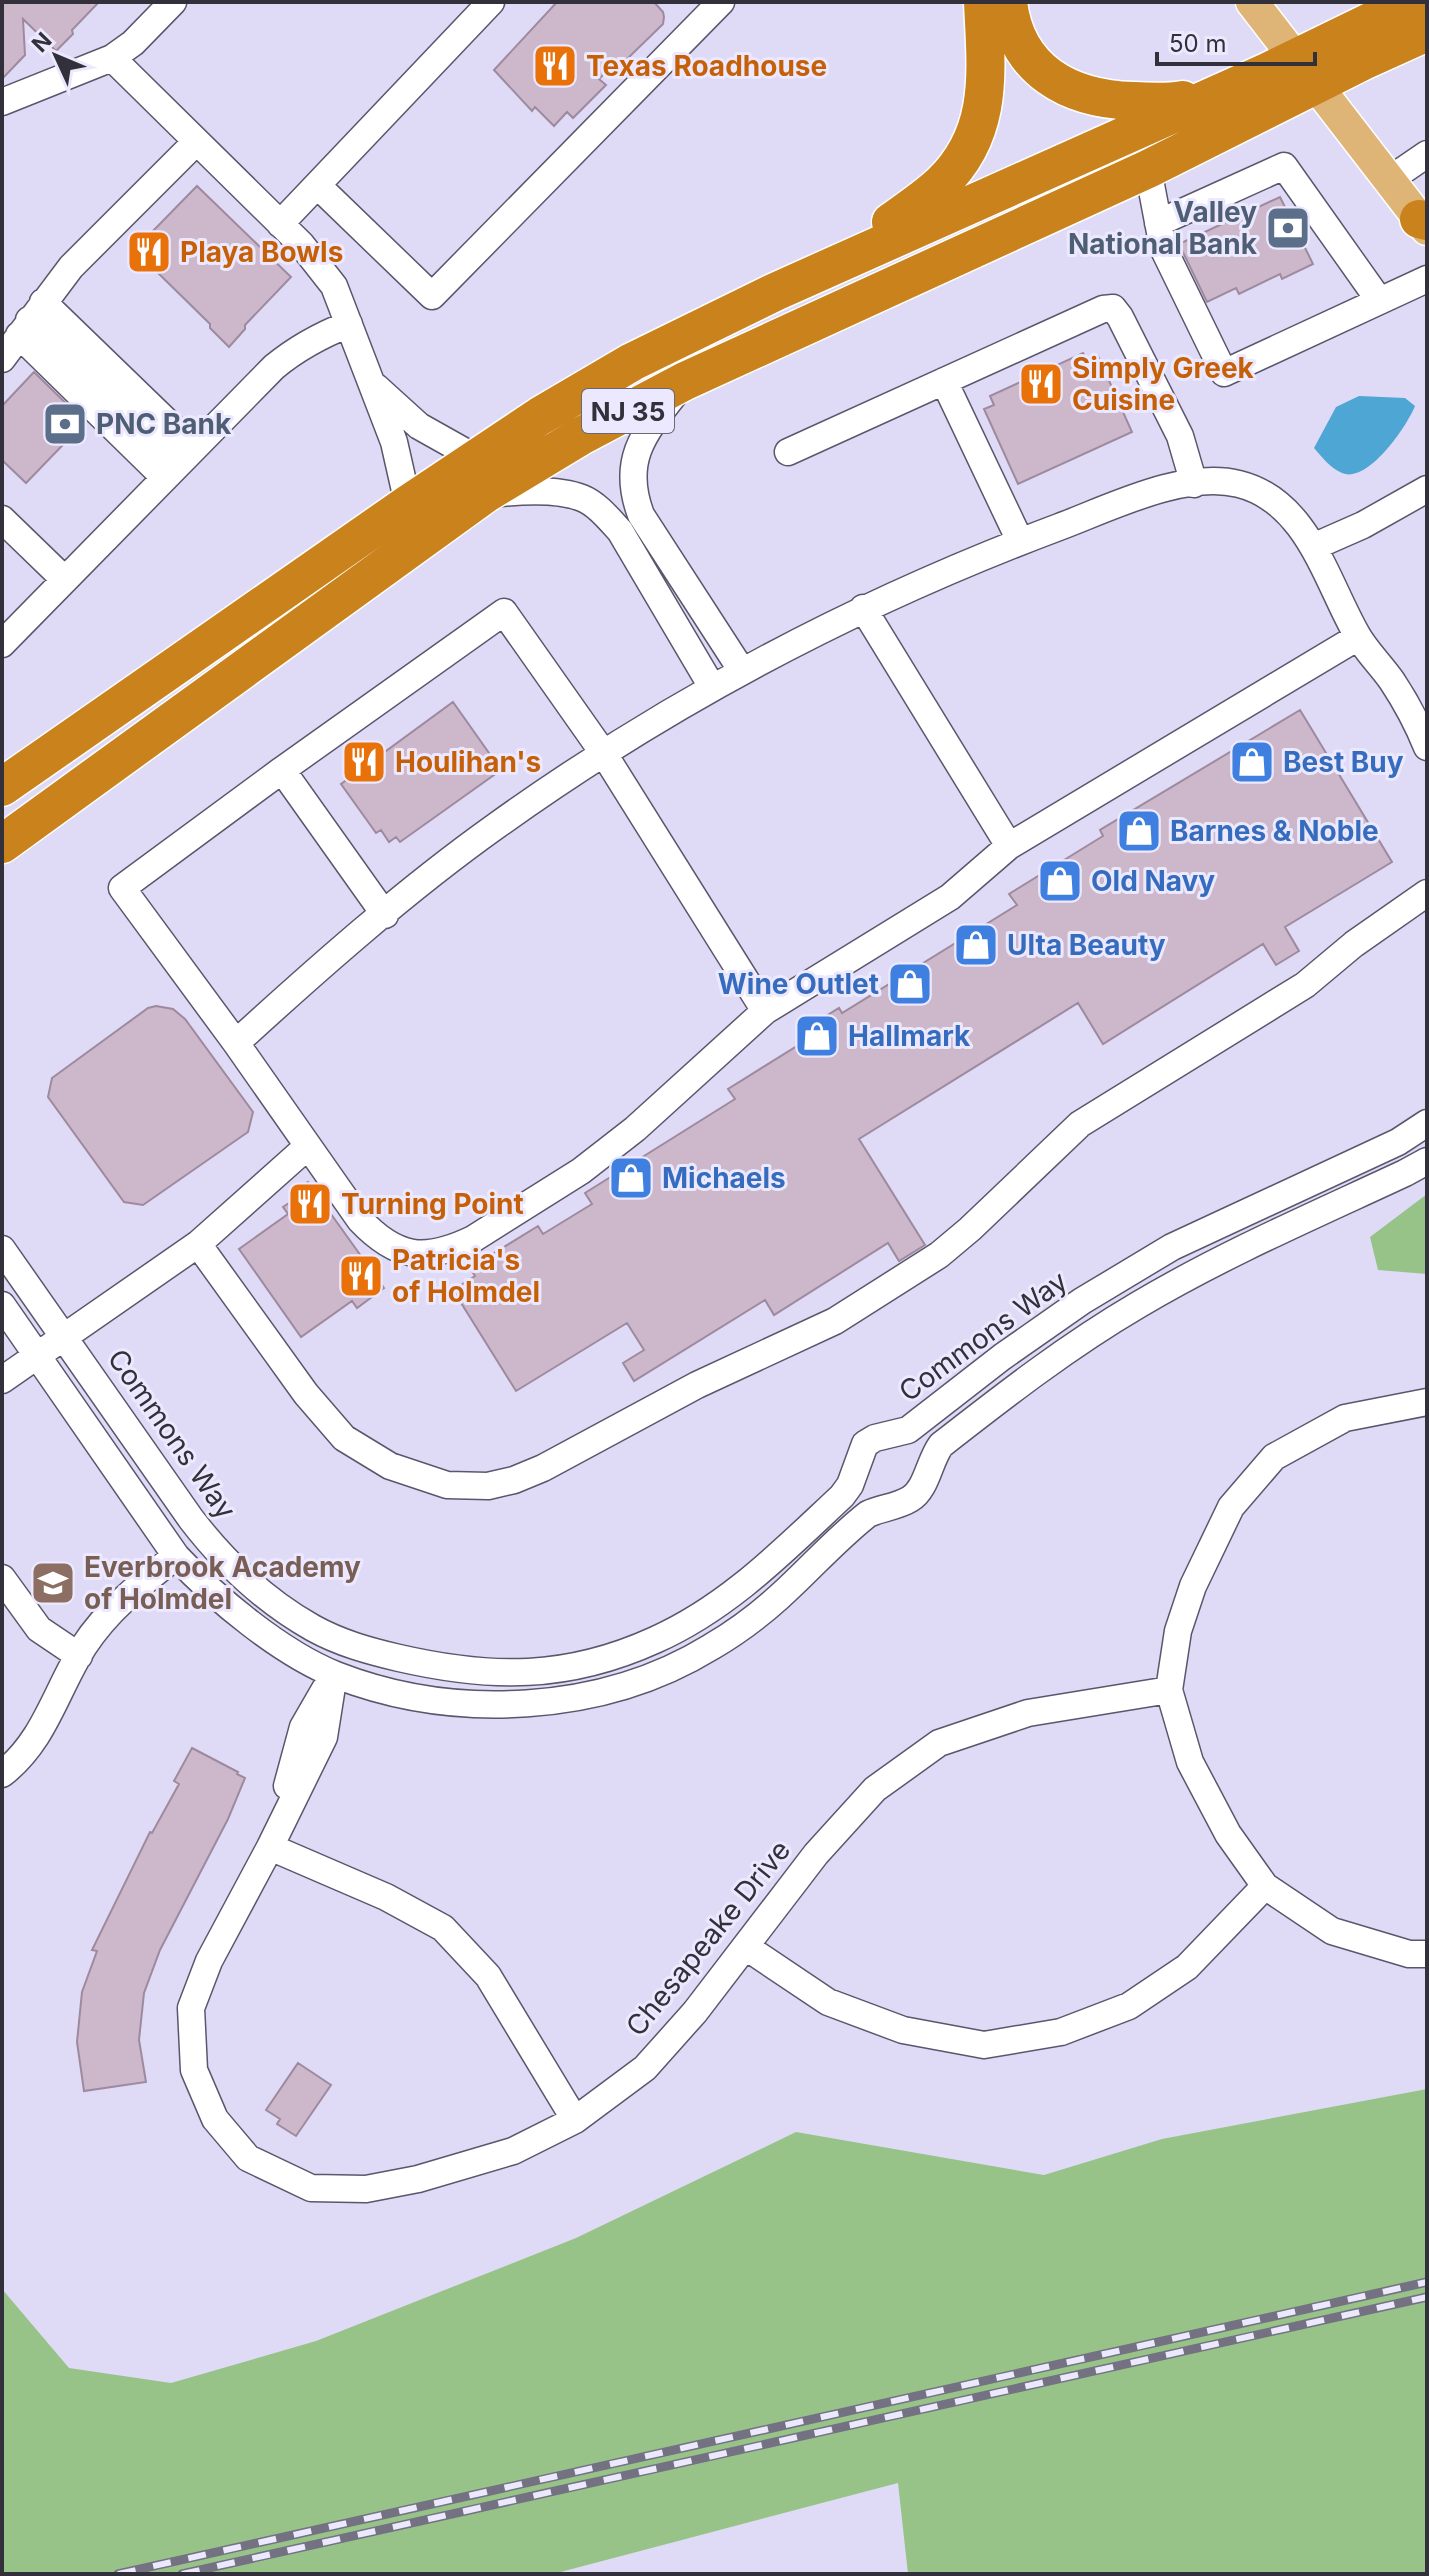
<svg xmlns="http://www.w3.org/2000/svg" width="1429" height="2576" viewBox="0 0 1429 2576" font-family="Inter,sans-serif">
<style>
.green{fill:#98c388}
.water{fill:#4da6d4}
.building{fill:#ccb7cb;stroke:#9e8a9e;stroke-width:2}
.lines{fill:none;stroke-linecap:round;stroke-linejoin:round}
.minor-casing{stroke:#5a566c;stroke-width:29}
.major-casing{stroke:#fff;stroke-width:35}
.highway-casing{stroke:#fff;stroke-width:41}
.minor{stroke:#fff;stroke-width:26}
.major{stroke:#dfb477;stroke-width:32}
.highway{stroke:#c9821c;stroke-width:38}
.rail-casing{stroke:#747182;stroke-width:9}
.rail{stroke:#ece9ff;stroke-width:6;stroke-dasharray:18;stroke-linecap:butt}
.labels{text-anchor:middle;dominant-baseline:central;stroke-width:6;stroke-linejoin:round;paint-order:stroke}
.shield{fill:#ece9ff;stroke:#6a6875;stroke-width:2}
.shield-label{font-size:26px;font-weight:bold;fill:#32303a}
.food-label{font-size:28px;font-weight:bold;fill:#c56008;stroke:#ece9ff;text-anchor:start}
.service-label{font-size:28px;font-weight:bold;fill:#4e5e75;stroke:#ece9ff;text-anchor:end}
.shop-label{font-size:28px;font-weight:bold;fill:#366cbe;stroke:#ece9ff;text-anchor:start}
.street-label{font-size:28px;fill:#32303a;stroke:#ece9ff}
.education-label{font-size:28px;font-weight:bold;fill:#785e54;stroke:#ece9ff;text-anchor:start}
</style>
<rect width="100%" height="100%" fill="#dfdbf6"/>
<path class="green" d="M1427 1194V1274L1378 1270 1370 1237Z
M1427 2089V2574H908L898 2483 553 2574H2V2289L69 2368 171 2383 316 2341 576 2238 796 2132 1044 2175 1162 2139Z"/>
<path class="water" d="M1359 396 1405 398 1415 406C1407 426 1368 484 1342 473 1330 468 1322 457 1314 448L1336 407Z"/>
<path class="building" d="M2 2H99L72 30 73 34 56 51 23 19 25 55 2 79Z
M557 2H654L663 12 664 17 663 24 626 60H618L599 79 606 85 573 118 567 112 554 126 535 107 532 111 494 70Z
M197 186 291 277 245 325V329L229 347 210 328V324L152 267H148L131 250 148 233H151Z
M1280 197 1313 264 1282 279 1280 274 1239 294 1236 288 1207 302 1179 244Z
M1083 353 1087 361 1098 356 1132 432 1018 484 984 409 994 405 990 396Z
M34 372 85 422 26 483 2 460V406Z
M453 702 501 770 400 842 396 837 389 842 381 830 376 833 341 784 360 770 353 760 368 750 375 759Z
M1300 710 1392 862 1285 927 1299 951 1276 965 1263 944 1103 1044 1078 1003 859 1139 925 1245 899 1261 888 1243 774 1315 765 1300 634 1381 623 1363 644 1350 627 1323 516 1391 453 1290 475 1276 470 1268 538 1226 543 1234 592 1204 585 1193 735 1099 728 1089 800 1044 798 1042 808 1035 805 1029 839 1008 842 1013 1017 905 1009 894 1103 836 1100 830Z
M156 1006 173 1009 185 1019 253 1112 248 1132 143 1205 124 1202 48 1097 52 1078 148 1008Z
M308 1182 384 1288 357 1308 352 1301 301 1337 239 1249 288 1214 283 1207 298 1197 295 1192Z
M192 1748 238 1772 237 1774 245 1778 228 1819 160 1950 144 1993 139 2040 146 2082 84 2091 77 2042 82 1992 97 1951 92 1950 150 1832 152 1833 179 1784 174 1781Z
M298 2063 331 2085 296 2136 277 2124 280 2119 266 2110Z"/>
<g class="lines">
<g class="minor-casing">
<path id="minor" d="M112 58 301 244 334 286 394 442 408 504
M2 102 112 58 133 43 173 2
M1148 169 1163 248 1224 373 1427 279
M1389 180 1427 154
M317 185 432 296 721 2
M1158 223 1284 166 1379 300
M280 224 491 2
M43 302 194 448
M29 320 178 464
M19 335 165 478
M2 359 71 267 196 142
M944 381 1020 541
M376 387 419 426 476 458
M678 390C645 432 620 459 641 515L742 671
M788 452 1103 309 1113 308 1120 317 1180 436 1194 484
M492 494C518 491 557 488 582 498 597 504 609 519 620 531L712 687
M2 519 65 580
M1313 547 1363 525 1427 489
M863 608 1009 846
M2 644 274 367C297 348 321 335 349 324
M282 770 504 612 604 754 765 1011
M385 915 282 770 122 888 236 1043 360 1220C397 1259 425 1262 473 1239L581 1171 635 1129 765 1011 950 897 1009 846 1358 637
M236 1043C317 969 406 890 496 826 669 702 859 602 1059 527 1110 508 1184 470 1239 484 1307 501 1326 580 1356 633 1365 650 1381 665 1392 681 1406 702 1418 725 1427 747
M198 1244 306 1394 344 1438 390 1466 447 1485 488 1486 514 1480 543 1468 697 1385 835 1321 939 1255 970 1229 1080 1124 1305 985 1354 944 1427 893
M2 1249 191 1519C224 1562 265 1601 313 1628 340 1643 369 1651 399 1658 491 1679 567 1680 655 1640 729 1607 784 1550 842 1496L850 1485 865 1444 875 1438 908 1430 1002 1357 1082 1301 1172 1247 1398 1142 1427 1123
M2 1305 176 1556C216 1599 281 1653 336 1675 454 1721 602 1714 711 1647 735 1633 758 1616 779 1597 809 1570 836 1539 868 1514 881 1508 897 1507 910 1499 927 1489 929 1461 941 1445 1005 1395 1068 1346 1138 1305 1224 1254 1315 1215 1405 1173L1427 1161
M2 1380 198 1244 308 1146
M1427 1402 1345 1418 1274 1457 1231 1507 1193 1586 1178 1631 1169 1690 1190 1762 1228 1834 1265 1886 1332 1931 1409 1954H1427
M2 1578 39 1629 79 1656
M334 1674 324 1737 270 1847 209 1961 191 2008 194 2070 215 2119 248 2158 311 2188 366 2189 418 2179 513 2151 575 2120 645 2068 695 2012 816 1854 875 1789 939 1743 1028 1713 1169 1690
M2 1774C45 1741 56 1690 84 1646 108 1609 142 1583 176 1556
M287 1786 303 1727 325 1689
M270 1847 386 1897 443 1928 488 1976 575 2120
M746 1947 828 2002 903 2030 984 2045 1061 2032 1129 2006 1187 1967 1265 1886"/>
</g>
<g class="major-casing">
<path id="major" d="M1252 2 1427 229"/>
</g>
<g class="highway-casing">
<path id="highway" d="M1008 2C1016 71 1069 99 1133 101 1150 102 1166 103 1183 100
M1419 219 1427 221
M891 222C908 210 926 198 941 184 995 132 986 70 983 2
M2 787 408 504 540 416 632 362 775 292 1267 72 1411 2
M2 844 485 494 581 436 685 381 1148 169 1363 61 1427 32"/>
</g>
<use href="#minor" class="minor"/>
<use href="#major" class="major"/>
<use href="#highway" class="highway"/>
<g class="rail-casing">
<path id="rail" d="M118 2574 1427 2282
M182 2574 1427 2297"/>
</g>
<use href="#rail" class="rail"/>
</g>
<defs>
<g id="restaurant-square" transform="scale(2.3)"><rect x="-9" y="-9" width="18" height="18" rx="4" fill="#e8710a" stroke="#ece9ff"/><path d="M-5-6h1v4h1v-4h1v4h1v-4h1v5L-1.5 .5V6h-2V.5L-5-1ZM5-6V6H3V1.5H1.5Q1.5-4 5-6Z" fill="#fff"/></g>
<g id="bank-square" transform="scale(2.3)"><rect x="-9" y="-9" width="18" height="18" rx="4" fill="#5c6f8a" stroke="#ece9ff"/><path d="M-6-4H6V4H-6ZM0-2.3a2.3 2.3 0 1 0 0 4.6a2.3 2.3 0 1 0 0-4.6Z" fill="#fff"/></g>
<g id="shop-square" transform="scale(2.3)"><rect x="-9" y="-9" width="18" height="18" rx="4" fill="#3f7fe0" stroke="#ece9ff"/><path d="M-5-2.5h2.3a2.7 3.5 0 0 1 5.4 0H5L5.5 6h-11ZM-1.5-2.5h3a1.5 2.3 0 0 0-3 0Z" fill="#fff"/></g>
<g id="school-square" transform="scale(2.3)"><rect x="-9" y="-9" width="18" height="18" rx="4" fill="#8d6e63" stroke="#ece9ff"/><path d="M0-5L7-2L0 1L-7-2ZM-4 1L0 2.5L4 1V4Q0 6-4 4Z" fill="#fff"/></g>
</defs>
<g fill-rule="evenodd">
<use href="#restaurant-square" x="555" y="66"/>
<use href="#bank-square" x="1288" y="228"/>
<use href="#restaurant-square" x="149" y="252"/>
<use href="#restaurant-square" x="1041" y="384"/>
<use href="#bank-square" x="65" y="424"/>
<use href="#restaurant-square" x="364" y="762"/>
<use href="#shop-square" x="1252" y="762"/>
<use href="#shop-square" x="1139" y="831"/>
<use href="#shop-square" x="1060" y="881"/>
<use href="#shop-square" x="976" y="945"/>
<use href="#shop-square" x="910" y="984"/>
<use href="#shop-square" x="817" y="1036"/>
<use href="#shop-square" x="631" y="1178"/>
<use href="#restaurant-square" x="310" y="1204"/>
<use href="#restaurant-square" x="361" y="1276"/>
<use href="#school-square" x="53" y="1583"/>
</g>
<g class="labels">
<rect class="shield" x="582" y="389" width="92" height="44" rx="6"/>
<g class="shield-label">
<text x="628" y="411">NJ 35</text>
</g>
<g class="food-label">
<text x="586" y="66">Texas Roadhouse</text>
<text x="180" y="252">Playa Bowls</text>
<text x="1072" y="368">Simply Greek<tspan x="1072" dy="32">Cuisine</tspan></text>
<text x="395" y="762">Houlihan's</text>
<text x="341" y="1204">Turning Point</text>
<text x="392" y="1260">Patricia's<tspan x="392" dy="32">of Holmdel</tspan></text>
</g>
<g class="service-label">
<text x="1257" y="212">Valley<tspan x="1257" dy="32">National Bank</tspan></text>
<text x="96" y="424" text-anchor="start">PNC Bank</text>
</g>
<g class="shop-label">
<text x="1283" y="762">Best Buy</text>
<text x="1170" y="831">Barnes &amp; Noble</text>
<text x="1091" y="881">Old Navy</text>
<text x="1007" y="945">Ulta Beauty</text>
<text x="879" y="984" text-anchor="end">Wine Outlet</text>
<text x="848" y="1036">Hallmark</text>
<text x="662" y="1178">Michaels</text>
</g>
<g class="street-label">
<text transform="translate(983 1336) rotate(-36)">Commons Way</text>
<text transform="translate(172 1434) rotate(55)">Commons Way</text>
<text transform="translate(708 1938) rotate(-51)">Chesapeake Drive</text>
</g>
<g class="education-label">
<text x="84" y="1567">Everbrook Academy<tspan x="84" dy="32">of Holmdel</tspan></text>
</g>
</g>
<rect width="1429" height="2576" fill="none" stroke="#32303a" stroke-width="8"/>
<g transform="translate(56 56) rotate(314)" stroke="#ece9ff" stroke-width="6" paint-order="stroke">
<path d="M0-6L14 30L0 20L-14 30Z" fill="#32303a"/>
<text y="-12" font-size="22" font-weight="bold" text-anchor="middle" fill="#32303a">N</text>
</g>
<path d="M1157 52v12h158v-12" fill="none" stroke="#32303a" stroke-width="4"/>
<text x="1169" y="52" font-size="24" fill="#32303a" stroke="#ece9ff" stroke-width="6" paint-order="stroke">50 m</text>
</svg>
